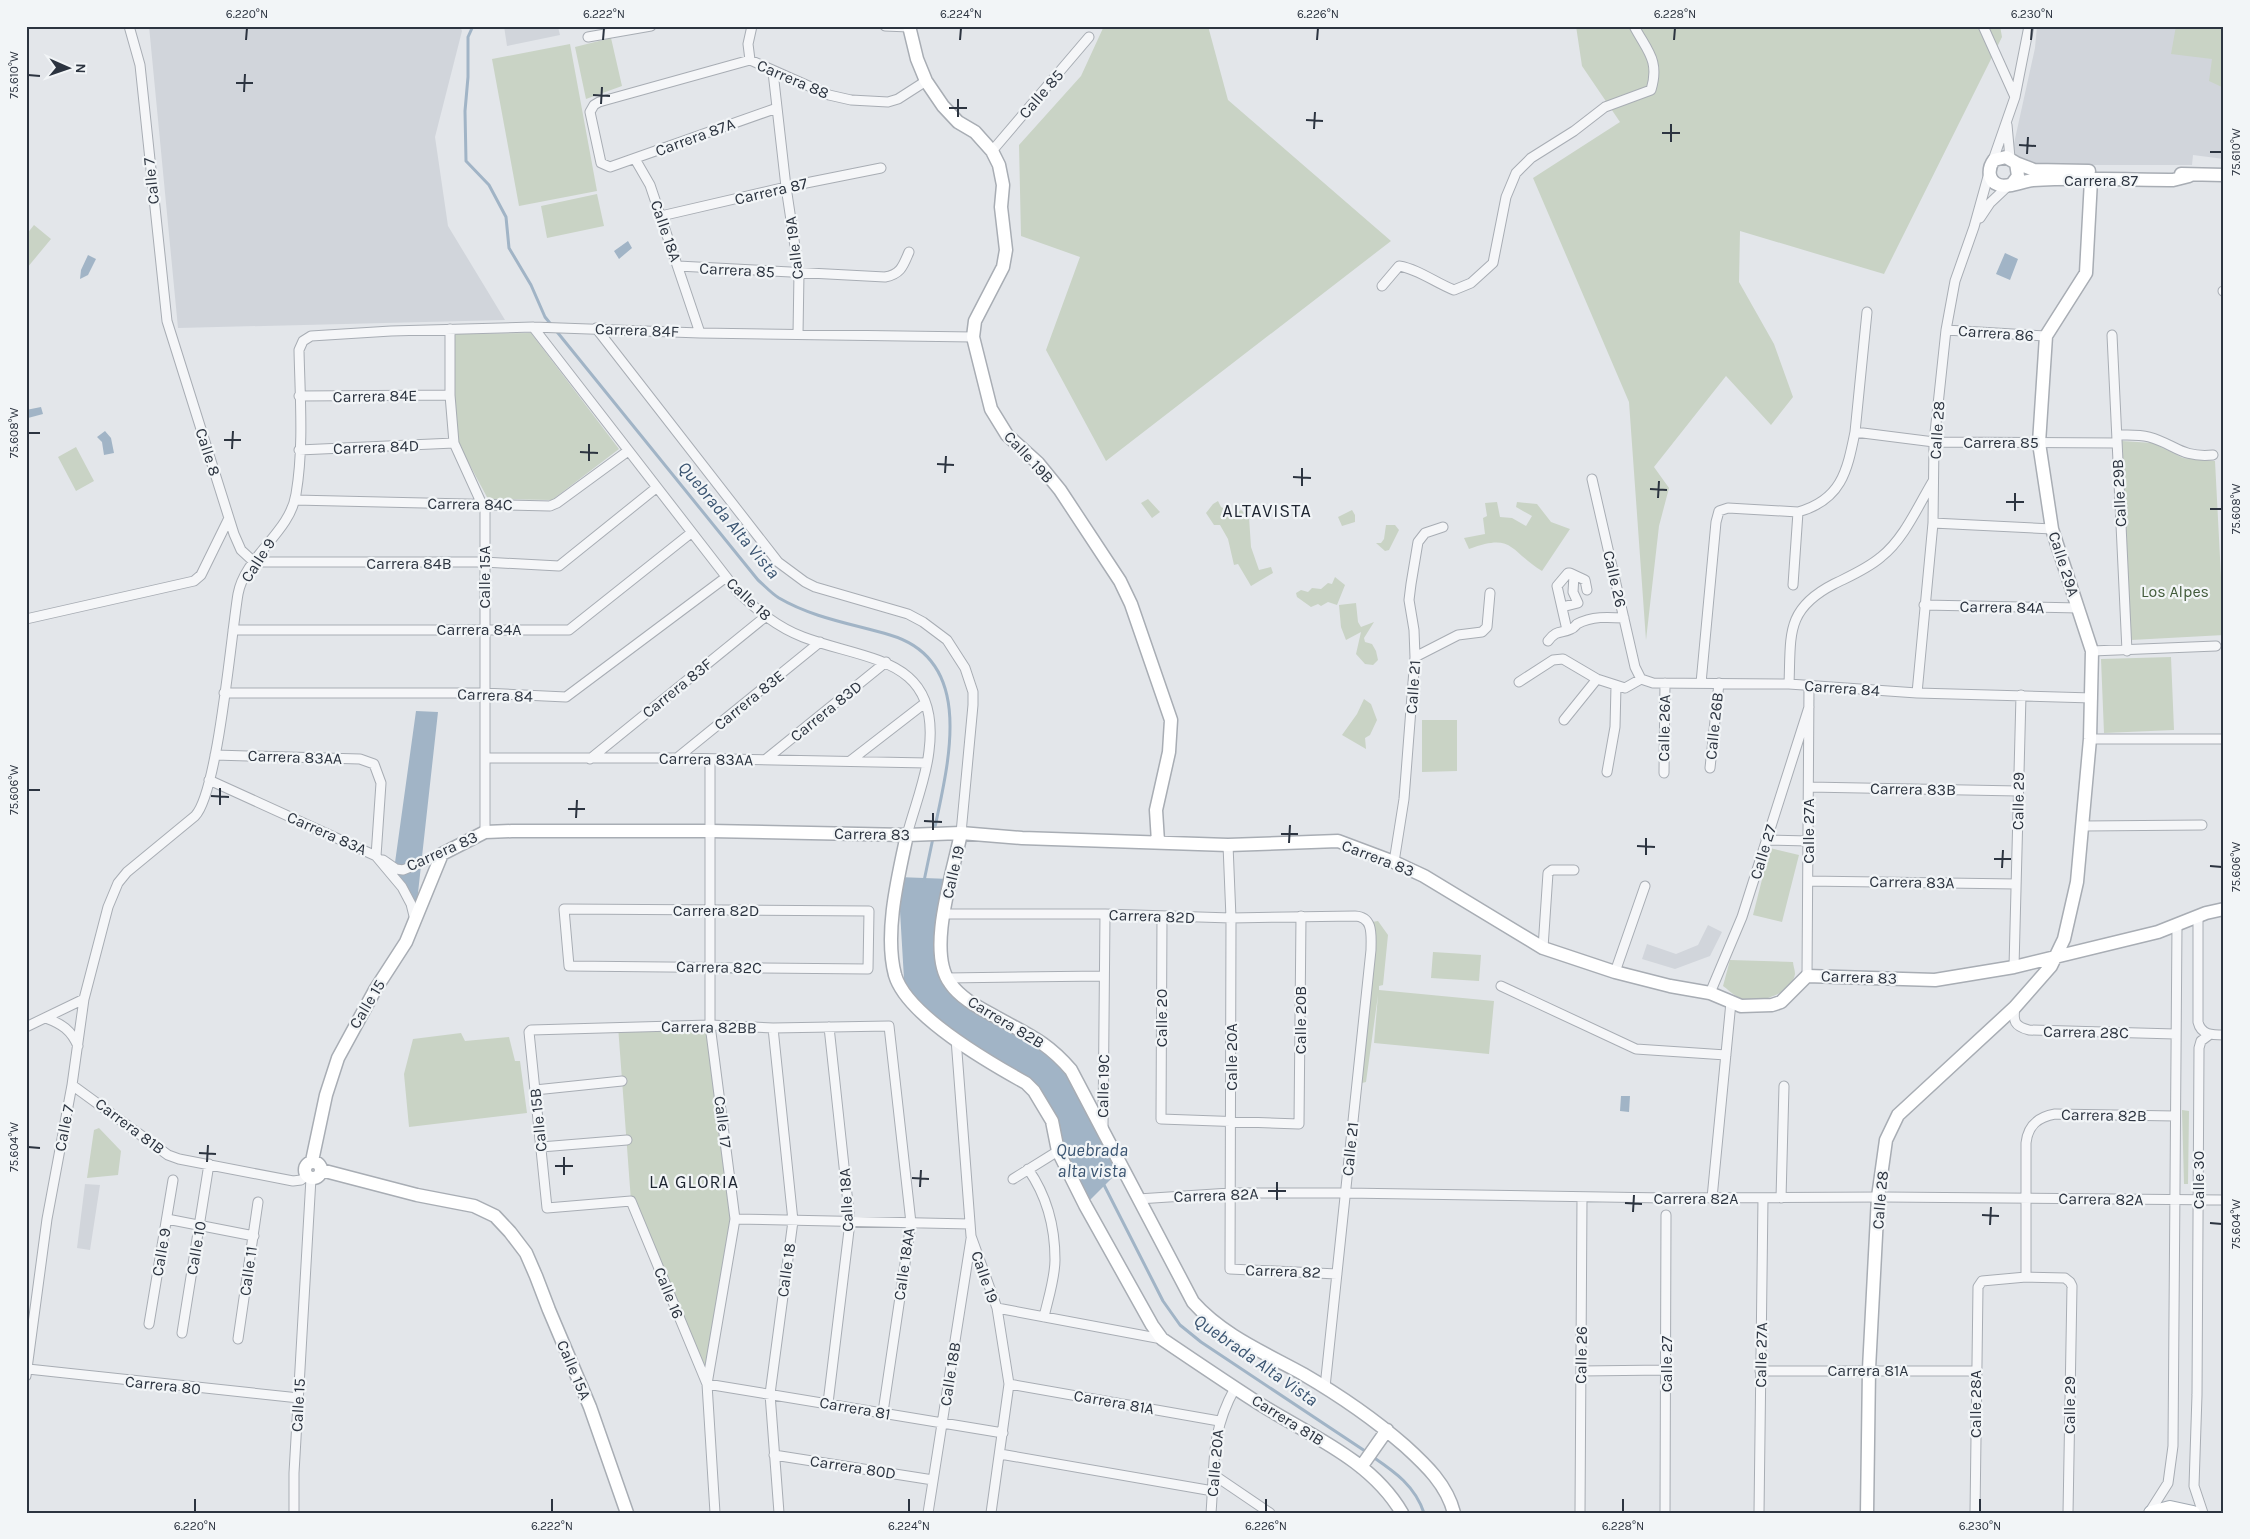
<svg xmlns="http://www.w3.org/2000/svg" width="2250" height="1539" viewBox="0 0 2250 1539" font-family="Karla,sans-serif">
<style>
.built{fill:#d1d5db}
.green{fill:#c9d3c5}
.water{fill:#a1b4c6}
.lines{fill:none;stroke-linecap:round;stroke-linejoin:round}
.stream{stroke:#a1b4c6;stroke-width:3}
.street-casing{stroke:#a8adb4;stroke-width:11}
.secondary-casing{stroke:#a8adb4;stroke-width:15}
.primary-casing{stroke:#a3abb4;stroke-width:16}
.street{stroke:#f5f6f8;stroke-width:9}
.secondary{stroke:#fff;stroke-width:12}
.primary{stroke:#fff;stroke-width:14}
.ticks{fill:none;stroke:#2c3440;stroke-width:2}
.labels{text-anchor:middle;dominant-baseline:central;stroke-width:4.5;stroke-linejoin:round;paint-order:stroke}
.street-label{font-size:16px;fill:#2c3440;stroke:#f2f5f7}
.park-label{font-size:16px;fill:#425b3b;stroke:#f2f5f7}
.neighbourhood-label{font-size:18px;letter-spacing:1px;fill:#1e2531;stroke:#f2f5f7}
.water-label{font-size:18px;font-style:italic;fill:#3a5471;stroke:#f2f5f7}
.neatline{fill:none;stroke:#2c3440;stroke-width:2}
.ticks-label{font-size:12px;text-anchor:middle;fill:#2c3440}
</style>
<rect width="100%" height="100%" fill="#e3e6ea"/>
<path class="built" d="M149 26H460L462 31 435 137 448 226 505 320 178 328Z
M504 26H561L558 27 560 35 507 46Z
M2037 26H2224V159L2193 155 2192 165H2035L2018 161 2013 148 2035 48Z
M1708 925 1722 932 1710 956 1675 969 1642 959 1647 944 1676 954 1698 945Z
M85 1184 100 1185 90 1250 77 1248Z"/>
<path class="green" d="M1104 26H1208L1228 100 1391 241 1106 461 1046 350 1080 257 1021 236 1019 145 1081 76Z
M1576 26H2000L2002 37 1884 274 1740 231 1739 282 1774 344 1793 397 1771 425 1726 376 1654 467 1669 488 1659 526 1646 640 1629 402 1533 178 1620 122 1582 66Z
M2176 26H2224V88L2209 81 2212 59 2171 54Z
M611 38 622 86 586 99 575 47Z
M570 44 597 191 519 206 492 59Z
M597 194 604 226 547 238 541 206Z
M34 225 51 239 27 268 26 235Z
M531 333 619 449 552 500 488 499 458 443 454 394 455 334Z
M2122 441 2153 443 2183 458 2215 461 2224 635 2131 640Z
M76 447 94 481 76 491 58 457Z
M1148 499 1160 512 1152 518 1141 503Z
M1218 501 1221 507 1225 509 1228 507 1235 515 1241 510 1249 517 1251 547 1259 570 1271 567 1273 573 1251 586 1238 564 1234 565 1228 539 1220 525H1214L1206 513 1213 504Z
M1497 502 1500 517 1512 518 1526 526 1532 516 1516 507 1517 502 1537 504 1551 522 1570 529 1542 571C1509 551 1514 532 1469 549L1464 538 1485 534 1483 518 1487 516 1485 503Z
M1352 510 1355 515V522L1342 526 1338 517Z
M1386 525H1395L1399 530 1389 550 1385 551 1376 543H1381L1384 539Z
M1335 577 1345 585 1337 605 1328 602 1321 606 1318 604 1311 607 1297 597 1296 593 1301 590 1308 592 1312 588 1321 589 1328 583 1332 584Z
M1356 603 1358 622 1361 627 1374 622 1364 638 1365 642 1372 644 1376 651 1378 660 1373 665 1365 664 1356 654 1361 632 1346 640 1341 627 1339 605Z
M2171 657 2174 730 2104 733 2101 659Z
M1364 699 1371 704 1377 720 1370 735 1365 738 1366 749 1342 735 1357 714Z
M1422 720H1457V771L1422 772Z
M1770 848 1799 855 1782 922 1753 915Z
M1378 921 1388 935 1383 985 1379 986V990L1494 1001 1489 1054 1374 1043 1378 995 1366 1082 1362 1083V1090L1357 1089 1370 925 1372 922Z
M1433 952 1481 955 1479 981 1431 978Z
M1730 960 1793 962C1793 965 1795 970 1795 974 1792 992 1766 1001 1750 1001 1740 1001 1731 992 1723 986Z
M710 1025 735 1219 707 1384 631 1201 618 1026Z
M461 1033 465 1041 509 1037 515 1061H520L527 1113 409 1127 404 1074 413 1039Z
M2182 1110 2189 1111 2188 1184H2184Z
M99 1128 121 1151 118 1175 87 1178 94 1130Z"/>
<path class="water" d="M628 241 632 248 619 259 614 251Z
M2005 253 2018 259 2010 280 1996 274Z
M88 255 96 259 88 275 80 279 81 270Z
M41 407 43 414 28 418 26 410Z
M105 431 111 438 114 453 104 455 102 442 97 437Z
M416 711 438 712 415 920 393 877Z
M898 877 950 879 944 970 974 1004 1049 1048 1126 1164 1085 1205 1052 1121 1017 1078 905 996Z
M1621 1096H1630L1629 1112 1620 1111Z"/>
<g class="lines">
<path class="stream" d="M473 26 468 37V77L465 111 466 161 489 185 506 217 509 248 531 285 545 317 758 580C765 586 771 593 779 598 813 618 853 624 890 635 978 661 947 767 934 832
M924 881 933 838
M1103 1183 1163 1301 1180 1325 1201 1342 1368 1453
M1373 1457C1395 1472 1415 1486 1424 1513"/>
<g class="street-casing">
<path id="street" d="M129 26 140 65 167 321 234 534 241 550 254 562
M885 26 909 27
M1983 26 2015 97
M588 37 651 26
M750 60 748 44 752 26
M773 72 786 187 799 273 798 334
M777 108 610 167 601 163 590 112 594 105 599 102 750 60 829 95 851 100 888 102 898 99 926 81
M2007 125 2010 158
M992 151 1089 37
M635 159 650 185 700 333
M1992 163 2015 97 2029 26
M661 216 786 187 881 168
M1980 218 1990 203 2008 186
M678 266 885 277C901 274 903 266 909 252
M1382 286 1399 266C1418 269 1436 283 1454 290L1471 283 1493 263 1506 197 1516 173 1531 158 1574 131 1605 107 1651 90C1660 60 1647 51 1634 26
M2223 291H2224
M533 327 738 592C758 611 777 627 803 637 866 661 941 656 929 751 926 779 914 808 907 835
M596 328 778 562 805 582 815 587 908 614 923 622 947 640 965 668 973 692V705L961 833
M450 329V395L454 443 485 511V832
M1946 330 2046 336
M2112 335 2127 651
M299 396 450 395
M1855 432 1867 312
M2117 435C2127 435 2138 434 2149 437 2175 444 2181 458 2213 455
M299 450 454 443
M1592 479 1635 667 1641 679
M295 500 550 506 557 503 628 451
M1933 523 2052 529
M254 562H484L559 566 656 488
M1793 585 1798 512C1841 500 1847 472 1855 432L1934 442 2117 443
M1924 605 2079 608
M1562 607 1578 603 1573 592 1574 575
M26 619 194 581 201 575 229 518
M233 630H569L691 533
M1567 630 1557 586 1568 573H1570L1585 580 1587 590
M1548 641C1557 629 1561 634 1571 629 1574 628 1575 626 1577 624 1592 616 1608 617 1624 618
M2092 651 2216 646
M1415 657 1458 635 1482 632 1487 627 1490 593
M1519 682 1553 660 1563 659 1597 679 1625 688 1641 679 1653 683 1789 684 1917 693 2092 698
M1701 683 1716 522 1719 511 1728 508 1798 512
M1789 684C1791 635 1785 609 1834 584 1850 576 1867 569 1881 557 1904 539 1918 506 1933 481
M224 693H484L566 697 725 578
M1917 693 1933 523 1934 442 1946 330 1955 281 1974 227 1989 173
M1564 720 1597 679
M2090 739H2223
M215 755 360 759 374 764 381 783 376 856
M485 758H677L927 763
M677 758 820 642
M590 759 765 617
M710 759V1025L735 1219 707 1384 715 1513
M765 760 886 662
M850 761 925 703
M1710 768 1719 683
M1607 772 1615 727 1616 686
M1664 773 1665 683
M209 780 376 856 402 887 411 904 415 920
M1809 787 2018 791
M2084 826 2202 825
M1766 840 1808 841
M1228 845 1231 918 1230 1269 1337 1274
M383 860 396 869 403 870 442 854
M1394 862 1404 799 1415 657 1414 630 1409 600 1411 584 1418 542 1425 533 1443 527
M1808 881 2016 884
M564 909 869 911 868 969 569 966Z
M943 914H1105L1231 918 1355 916C1374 917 1371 936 1371 950L1325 1387
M1162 916 1161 1119 1299 1124 1301 916
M2198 916V1022C2201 1035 2212 1035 2224 1035
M1543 948 1548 873 1552 870H1574
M2014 967 2021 695
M1615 972 1645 886
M1807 976 1809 687
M947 978 1104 976
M1501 986 1636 1049 1726 1055
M1710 993 1742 917 1809 707
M2015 1007C2013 1021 2014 1026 2029 1030L2175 1034
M46 1018C62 1024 71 1030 78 1046
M26 1027 84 999
M773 1028 793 1221 770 1394 779 1513
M956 1039 971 1236 997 1308 1009 1384 991 1513
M72 1085 168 1155 179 1159 293 1181 301 1180 306 1176
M535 1090 622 1081
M1103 1128 1105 914
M541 1147 627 1140
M1028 1169C1047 1196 1055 1227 1055 1260 1055 1278 1048 1299 1044 1317
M1013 1179 1058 1151
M1712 1198 1731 1002
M1781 1198 1784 1086
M1138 1199 1230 1193H1345L1666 1198 1884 1197 2224 1200
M167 1219 254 1236
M735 1219 970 1224
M2026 1277V1143C2028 1125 2038 1117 2055 1114L2175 1116
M997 1308 1162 1339
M149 1324 173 1180
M182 1333 209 1164
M238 1339 258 1202
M28 1369 299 1398
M1581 1371 1666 1370
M1760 1371H1975
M26 1376 47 1219 72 1085 84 999 108 907 118 883 127 872 195 816C218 792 231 636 238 594 245 556 290 533 296 494 304 447 300 397 299 350L303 341 311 336 391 331 533 327 700 333 973 337
M1009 1384 1219 1421
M828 1403 850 1222 829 1027
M883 1412 911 1223 889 1026 773 1028 710 1025 531 1030 529 1032 547 1208 631 1201 707 1384 1003 1433
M1000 1454 1213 1491
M774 1455 933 1480
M1214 1475 1270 1513
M294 1513V1473L311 1178
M928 1513 971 1239
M1211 1513C1215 1463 1210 1433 1235 1388
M1580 1513 1582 1198
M1665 1513 1666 1215
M1759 1513 1763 1198
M1975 1513 1978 1287 1982 1281 2026 1277 2065 1278 2070 1282 2072 1286 2068 1513
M2149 1513 2168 1483 2173 1446 2177 925
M2203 1513 2194 1486 2197 1395 2199 1048 2201 1041 2209 1035"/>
</g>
<g class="secondary-casing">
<path id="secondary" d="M909 26 917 59 926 81 943 106 958 122 975 132 992 151 999 165 1003 185 1001 207 1006 250 1003 267 975 321 973 337 991 409 1007 435 1038 463 1060 490 1120 581 1131 604 1171 720 1169 752 1156 810 1158 842
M2016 163 2034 170 2089 171
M2181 174 2224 175
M2012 184 2018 176 2016 163 2006 157 1994 160C1988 168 1987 181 1999 185 2008 188 2023 181 2033 180 2079 177 2127 180 2173 180L2189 176
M961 833C954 870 926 951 950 983 961 999 980 1008 996 1017 1028 1035 1046 1041 1071 1070L1193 1302C1222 1335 1265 1353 1303 1374 1339 1395 1374 1419 1405 1446 1426 1465 1447 1485 1454 1513
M907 835C898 877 884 933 895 975 907 1016 990 1063 1026 1083L1034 1091 1052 1121 1058 1151 1085 1205 1152 1325 1162 1339C1193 1360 1224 1381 1255 1401 1306 1434 1370 1458 1402 1513
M312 1161 326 1095 338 1058 375 990 406 942 442 854 485 832 512 831H710L907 835 961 833 1022 838 1228 845 1338 841 1394 862 1424 876 1543 948 1615 972 1670 986 1710 993 1741 1006 1772 1005 1781 1002 1807 976 1935 980 2014 967 2158 932 2206 913 2224 909
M305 1170a8 8 0 1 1 16 0a8 8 0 1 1-16 0Z
M321 1170 417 1195 474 1206 495 1216 510 1232 526 1253 536 1276 549 1310 590 1407 627 1513
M1361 1467 1387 1430
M1867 1513 1869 1369 1878 1197 1886 1140 1898 1115 2015 1007 2051 966 2064 939 2077 882 2090 739 2092 651 2052 529 2039 443 2046 336 2086 273 2091 180"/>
</g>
<g class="primary-casing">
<path id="primary" d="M2151 1513 2170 1508 2193 1513"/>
</g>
<use href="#street" class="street"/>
<use href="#secondary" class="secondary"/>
<use href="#primary" class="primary"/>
</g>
<path class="ticks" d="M246 40 247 28M603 40 604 28M960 40 961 28M1317 40 1318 28M1674 40 1675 28M2031 40 2032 28M28 75 40 76M236 83H253M244 92 245 74M593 95 610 96M601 104 602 87M949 108H967M958 117V99M1306 120 1323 121M1314 129 1315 112M1662 133H1680M1671 142V124M2019 145 2036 146M2210 152H2222M2027 154 2028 137M28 433H40M224 440H241M232 449 233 431M580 452 598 453M589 461V444M937 464 954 465M945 473 946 456M1293 477 1311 478M1302 486V468M1650 489 1667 490M1658 498 1659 481M2006 502H2024M2210 509H2222M2015 511V493M28 790H40M211 796 229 797M220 805V788M568 809H585M576 818 577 800M924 821 942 822M933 830V813M1281 834H1298M1289 843 1290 825M1637 846 1655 847M1646 855V838M1994 859H2011M2210 866 2222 867M2002 868 2003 850M28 1147 40 1148M199 1153 216 1154M207 1162 208 1145M555 1166H573M564 1175V1157M912 1178 929 1179M920 1187 921 1170M1268 1191H1286M1277 1200V1182M1625 1203 1642 1204M1633 1212 1634 1195M1982 1215 1999 1216M2210 1223 2222 1224M1990 1225 1991 1207M195 1512V1499M552 1512V1499M909 1512V1499M1266 1512V1499M1623 1512V1499M1980 1512V1499"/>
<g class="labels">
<g class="street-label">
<text transform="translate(793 79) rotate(23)">Carrera 88</text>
<text transform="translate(1041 94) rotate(-49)">Calle 85</text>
<text transform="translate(695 137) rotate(-20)">Carrera 87A</text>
<text x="2101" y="180">Carrera 87</text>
<text transform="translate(151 181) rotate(-96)">Calle 7</text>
<text transform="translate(771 191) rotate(-13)">Carrera 87</text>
<text transform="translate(666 231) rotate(71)">Calle 18A</text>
<text transform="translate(794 248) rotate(-97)">Calle 19A</text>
<text transform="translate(737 270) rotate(3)">Carrera 85</text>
<text transform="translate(637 330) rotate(2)">Carrera 84F</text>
<text transform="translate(1996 333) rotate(4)">Carrera 86</text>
<text transform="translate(375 396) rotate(-1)">Carrera 84E</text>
<text transform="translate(1937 430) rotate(-86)">Calle 28</text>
<text x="2001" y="442">Carrera 85</text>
<text transform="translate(376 447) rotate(-2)">Carrera 84D</text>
<text transform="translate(208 452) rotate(72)">Calle 8</text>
<text transform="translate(1029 457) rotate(47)">Calle 19B</text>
<text transform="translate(2119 493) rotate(-93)">Calle 29B</text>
<text transform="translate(470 504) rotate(1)">Carrera 84C</text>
<text transform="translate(258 560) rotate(-57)">Calle 9</text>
<text x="409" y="563">Carrera 84B</text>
<text transform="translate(2064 564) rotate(72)">Calle 29A</text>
<text transform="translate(484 577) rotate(-90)">Calle 15A</text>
<text transform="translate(1615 579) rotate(77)">Calle 26</text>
<text transform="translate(749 599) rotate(43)">Calle 18</text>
<text transform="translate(2002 607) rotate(1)">Carrera 84A</text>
<text x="479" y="629">Carrera 84A</text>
<text transform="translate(1413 687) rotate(-86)">Calle 21</text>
<text transform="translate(677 688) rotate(-39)">Carrera 83F</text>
<text transform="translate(1842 688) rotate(4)">Carrera 84</text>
<text transform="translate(495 695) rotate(2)">Carrera 84</text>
<text transform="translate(749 700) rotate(-39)">Carrera 83E</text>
<text transform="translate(826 711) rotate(-39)">Carrera 83D</text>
<text transform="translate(1714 726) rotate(-84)">Calle 26B</text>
<text transform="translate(1664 728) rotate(-89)">Calle 26A</text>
<text transform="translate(295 757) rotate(2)">Carrera 83AA</text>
<text transform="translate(706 759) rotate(1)">Carrera 83AA</text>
<text transform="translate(1913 789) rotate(1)">Carrera 83B</text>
<text transform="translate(2018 801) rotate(-89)">Calle 29</text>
<text transform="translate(1808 831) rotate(-90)">Calle 27A</text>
<text transform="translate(327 833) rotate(24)">Carrera 83A</text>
<text transform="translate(872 834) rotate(1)">Carrera 83</text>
<text transform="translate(442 851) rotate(-24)">Carrera 83</text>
<text transform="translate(1763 852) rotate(-73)">Calle 27</text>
<text transform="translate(1378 858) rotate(21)">Carrera 83</text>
<text transform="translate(953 872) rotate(-77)">Calle 19</text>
<text transform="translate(1912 882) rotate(1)">Carrera 83A</text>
<text x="716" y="910">Carrera 82D</text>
<text transform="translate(1152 916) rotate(2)">Carrera 82D</text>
<text transform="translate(719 967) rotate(1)">Carrera 82C</text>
<text transform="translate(1859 977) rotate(2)">Carrera 83</text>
<text transform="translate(367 1004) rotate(-59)">Calle 15</text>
<text transform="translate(1161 1018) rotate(-90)">Calle 20</text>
<text transform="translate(1300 1020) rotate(-90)">Calle 20B</text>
<text transform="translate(1006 1022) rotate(31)">Carrera 82B</text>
<text transform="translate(709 1027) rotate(1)">Carrera 82BB</text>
<text transform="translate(2086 1032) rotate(1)">Carrera 28C</text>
<text transform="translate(1231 1057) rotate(-90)">Calle 20A</text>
<text transform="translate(1103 1086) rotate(-89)">Calle 19C</text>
<text transform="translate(2104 1115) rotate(1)">Carrera 82B</text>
<text transform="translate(538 1120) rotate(-96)">Calle 15B</text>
<text transform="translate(723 1122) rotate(83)">Calle 17</text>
<text transform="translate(130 1126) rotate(37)">Carrera 81B</text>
<text transform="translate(64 1128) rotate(-79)">Calle 7</text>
<text transform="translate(1350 1149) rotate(-84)">Calle 21</text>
<text transform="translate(2198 1180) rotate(-90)">Calle 30</text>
<text transform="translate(1216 1195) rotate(-2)">Carrera 82A</text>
<text x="1696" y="1198">Carrera 82A</text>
<text transform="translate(2101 1199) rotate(1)">Carrera 82A</text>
<text transform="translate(846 1200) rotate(-93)">Calle 18A</text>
<text transform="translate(1880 1200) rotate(-85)">Calle 28</text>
<text transform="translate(196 1248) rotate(-80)">Calle 10</text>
<text transform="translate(161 1252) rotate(-80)">Calle 9</text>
<text transform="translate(904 1264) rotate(-82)">Calle 18AA</text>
<text transform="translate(786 1270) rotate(-82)">Calle 18</text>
<text transform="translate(248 1271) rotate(-82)">Calle 11</text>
<text transform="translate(1283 1271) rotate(2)">Carrera 82</text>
<text transform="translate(985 1277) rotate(71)">Calle 19</text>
<text transform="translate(669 1293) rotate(68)">Calle 16</text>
<text transform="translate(1581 1355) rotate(-89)">Calle 26</text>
<text transform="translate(1761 1355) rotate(-89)">Calle 27A</text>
<text transform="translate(1666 1364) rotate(-90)">Calle 27</text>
<text transform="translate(574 1370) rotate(67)">Calle 15A</text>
<text x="1868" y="1370">Carrera 81A</text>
<text transform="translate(950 1374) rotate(-81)">Calle 18B</text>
<text transform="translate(163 1385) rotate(6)">Carrera 80</text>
<text transform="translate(1114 1402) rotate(10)">Carrera 81A</text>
<text transform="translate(1975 1404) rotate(-90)">Calle 28A</text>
<text transform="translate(298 1405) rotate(-87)">Calle 15</text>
<text transform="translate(2069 1405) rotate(-90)">Calle 29</text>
<text transform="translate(855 1408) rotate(10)">Carrera 81</text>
<text transform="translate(1288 1420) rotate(32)">Carrera 81B</text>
<text transform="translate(1215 1463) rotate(-85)">Calle 20A</text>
<text transform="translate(853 1467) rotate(9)">Carrera 80D</text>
</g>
<g class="park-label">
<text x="2175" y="591">Los Alpes</text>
</g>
<g class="neighbourhood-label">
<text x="1267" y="511">ALTAVISTA</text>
<text x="694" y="1182">LA GLORIA</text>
</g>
<g class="water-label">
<text transform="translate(729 520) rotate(50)">Quebrada Alta Vista</text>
<text x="1092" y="1150">Quebrada<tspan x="1092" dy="21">alta vista</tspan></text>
<text transform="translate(1256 1360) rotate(35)">Quebrada Alta Vista</text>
</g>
</g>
<rect width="2250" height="1539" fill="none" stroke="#f2f5f7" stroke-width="55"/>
<g transform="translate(68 68) rotate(92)" stroke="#f2f5f7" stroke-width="4" paint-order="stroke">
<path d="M0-4L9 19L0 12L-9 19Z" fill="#2c3440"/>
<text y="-8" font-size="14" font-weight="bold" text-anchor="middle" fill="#2c3440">N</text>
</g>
<rect x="28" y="28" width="2194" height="1484" class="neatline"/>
<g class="ticks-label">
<text x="247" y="18">6.220°N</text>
<text x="604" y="18">6.222°N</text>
<text x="961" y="18">6.224°N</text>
<text x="1318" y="18">6.226°N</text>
<text x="1675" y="18">6.228°N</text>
<text x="2032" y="18">6.230°N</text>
<text transform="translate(14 75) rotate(-90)" y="4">75.610°W</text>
<text transform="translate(2236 152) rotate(-90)" y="4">75.610°W</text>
<text transform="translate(14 433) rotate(-90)" y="4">75.608°W</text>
<text transform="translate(2236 509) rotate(-90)" y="4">75.608°W</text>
<text transform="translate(14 790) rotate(-90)" y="4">75.606°W</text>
<text transform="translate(2236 867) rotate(-90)" y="4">75.606°W</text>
<text transform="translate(14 1147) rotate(-90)" y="4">75.604°W</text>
<text transform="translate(2236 1224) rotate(-90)" y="4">75.604°W</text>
<text x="195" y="1530">6.220°N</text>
<text x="552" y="1530">6.222°N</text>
<text x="909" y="1530">6.224°N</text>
<text x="1266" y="1530">6.226°N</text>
<text x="1623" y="1530">6.228°N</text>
<text x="1980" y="1530">6.230°N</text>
</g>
</svg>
